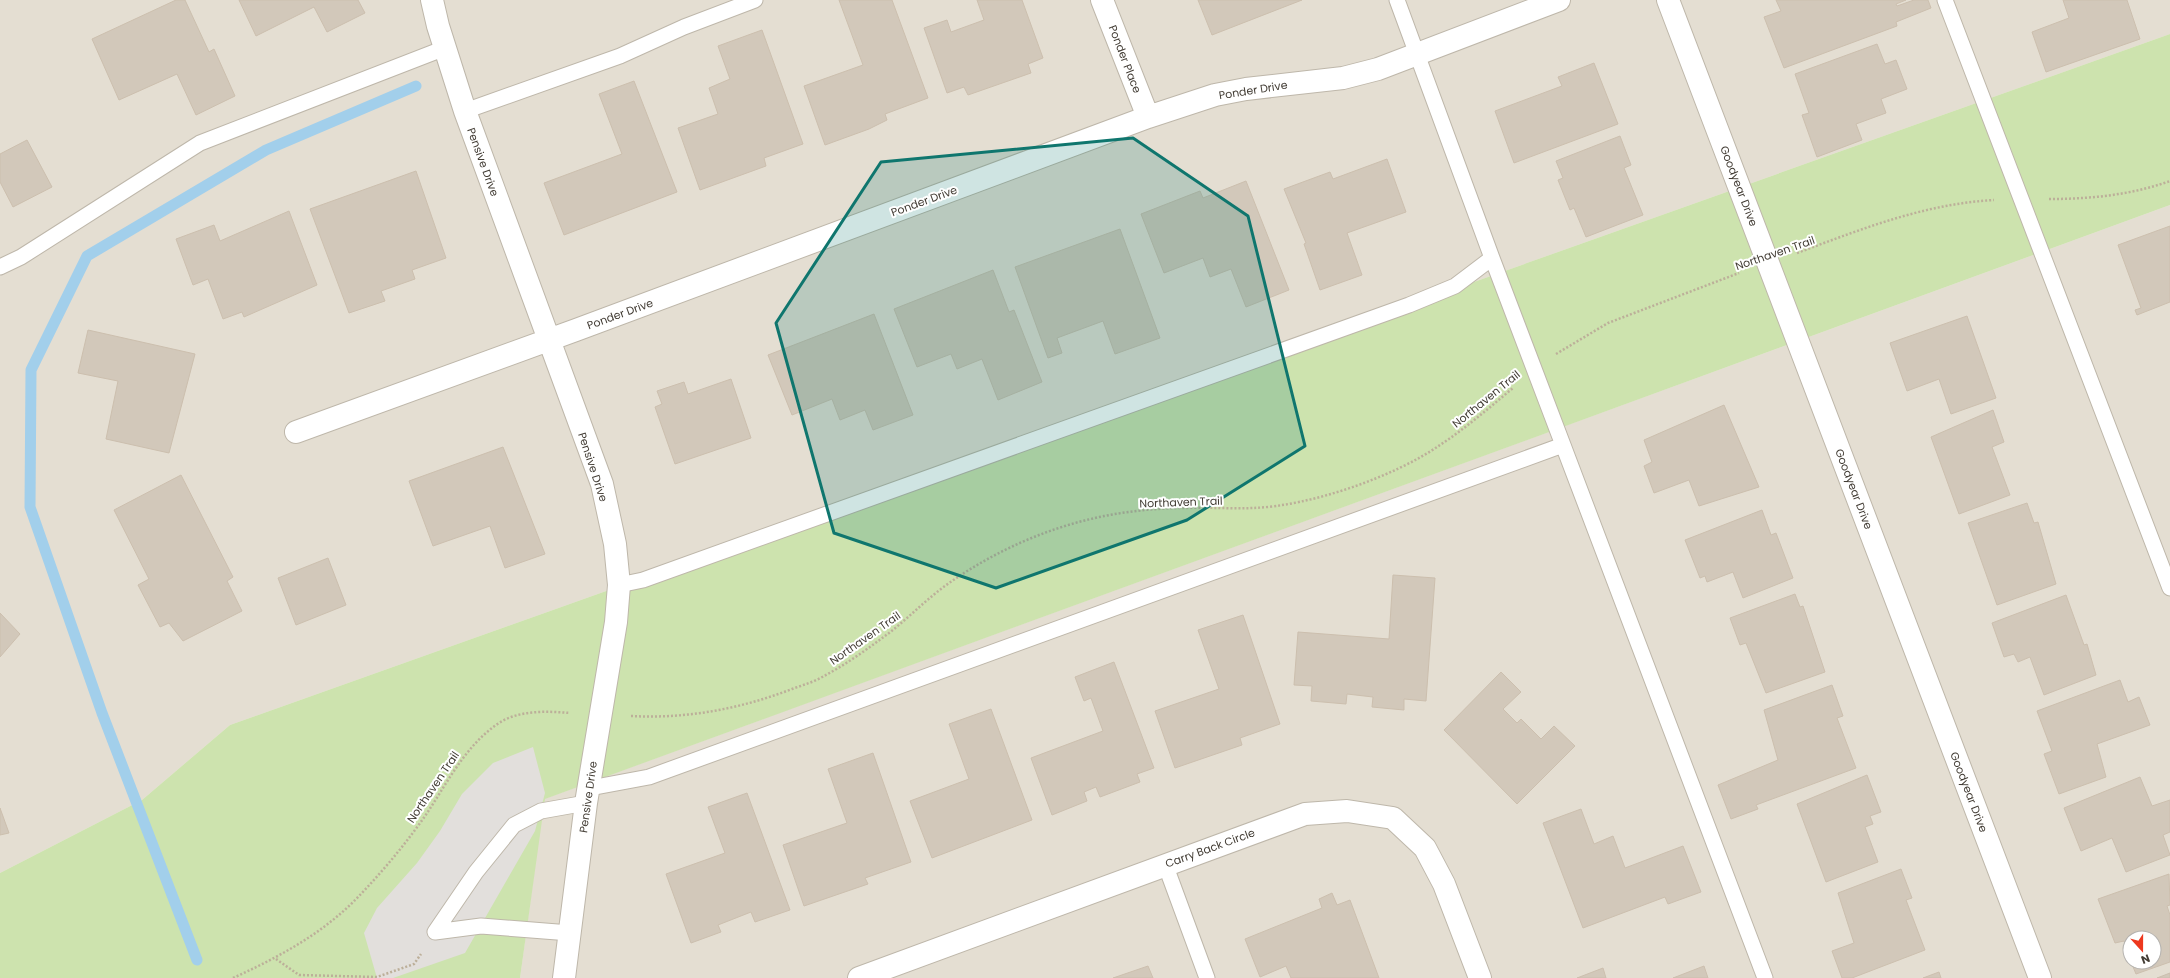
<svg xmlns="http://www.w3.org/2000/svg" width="2170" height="978" viewBox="0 0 2170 978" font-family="Poppins,sans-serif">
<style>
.residential{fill:#e4ded2;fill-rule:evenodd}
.green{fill:#cde3ae}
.parking{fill:#e2dfdc}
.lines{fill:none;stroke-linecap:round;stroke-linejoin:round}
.stream{stroke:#a2cfeb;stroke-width:11}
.building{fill:#d2c8ba;stroke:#ccbfae}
.lane-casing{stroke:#beb7aa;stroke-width:17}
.street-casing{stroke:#beb7aa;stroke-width:24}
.path{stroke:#bcaf99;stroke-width:2.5;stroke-dasharray:2 2;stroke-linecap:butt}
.lane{stroke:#fff;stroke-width:15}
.street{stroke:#fff;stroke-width:22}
.marked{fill:#0f766e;fill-opacity:0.2;stroke:#0f766e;stroke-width:3;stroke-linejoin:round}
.labels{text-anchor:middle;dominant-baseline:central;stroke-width:4;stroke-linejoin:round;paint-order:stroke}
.street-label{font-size:11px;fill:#423c34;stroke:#fff}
</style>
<rect width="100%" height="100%" fill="#f1ece4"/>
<path class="residential" d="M0 0H2170V34L230 725 142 800 0 873Z
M2170 205V978H520L544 799ZM2130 938H2154V962H2130Z"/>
<path class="green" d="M2170 34V205L545 799 520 978H0V873L142 800 230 725Z"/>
<path class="parking" d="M533 747 545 793 535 831 465 953 393 978H377L364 933 377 908 417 863 440 831 462 794 493 763Z"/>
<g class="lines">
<path class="stream" d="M197 960 102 713 30 507 31 370 87 256 266 150 416 86"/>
</g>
<path class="building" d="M176 0H185L209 52 214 49 235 96 196 115 177 74 119 100 92 39Z
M239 0H358L365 13 327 32 314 7 256 36Z
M839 0H892L928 98 885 114 887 120 869 129 825 145 804 86 863 65Z
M977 0H1022L1043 58 1028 64 1031 73 968 95 964 87 947 93 924 28 947 20 951 32 984 20Z
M1198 0H1302L1212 35Z
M1776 0H1906L1896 4 1897 6 1914 0H1928L1931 8 1896 22 1897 26 1784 68 1764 17 1781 11Z
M2063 0H2127L2140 39 2046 72 2032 32 2069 18Z
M762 30 803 144 764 158 766 166 700 190 678 128 718 114 709 88 730 79 718 46Z
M1877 44 1885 64 1896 60 1907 89 1881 99 1886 113 1856 124 1862 140 1817 157 1802 115 1809 113 1795 74Z
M1594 63 1618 124 1514 163 1495 111 1562 86 1558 77Z
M634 81 677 192 564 235 544 183 622 154 599 94Z
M1620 136 1631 165 1624 168 1643 215 1586 237 1574 208 1570 210 1558 180 1563 178 1556 161Z
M27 140 52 187 13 207 0 182V154Z
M1387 159 1406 212 1347 233 1362 275 1320 290 1304 244 1306 243 1284 189 1330 172 1333 179Z
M416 171 446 258 412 270 415 279 381 291 385 301 349 313 310 209Z
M1246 181 1289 290 1246 307 1231 269 1210 277 1203 258 1164 273 1141 214 1200 191 1203 198Z
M289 211 317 285 244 317 242 312 223 319 208 279 193 285 176 239 214 225 220 241Z
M2170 226V302L2137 315 2135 310 2141 308 2118 245Z
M1120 229 1160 338 1115 354 1103 321 1057 338 1062 353 1048 358 1015 267Z
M993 270 1009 312 1014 310 1042 382 998 400 982 359 957 369 951 354 917 367 894 309Z
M874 314 913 415 873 430 865 410 840 420 832 399 792 415 768 355Z
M1967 316 1996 398 1951 414 1939 379 1907 391 1890 343Z
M88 330 195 354 169 453 106 439 118 381 78 373Z
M731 379 751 438 675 464 655 407 662 404 657 391 684 382 688 394Z
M1724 405 1759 487 1699 506 1689 480 1654 493 1644 466 1652 462 1644 440Z
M1993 410 2004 442 1992 447 2010 495 1959 514 1931 437Z
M503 447 545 554 505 568 490 526 433 546 409 481Z
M181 475 233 577 227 581 242 611 183 641 169 623 160 627 138 585 149 579 114 510Z
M2027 503 2034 523 2038 522 2056 584 1997 605 1968 523Z
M1762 510 1771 535 1776 533 1793 578 1743 598 1733 572 1707 582 1705 576 1700 578 1685 540Z
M328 558 346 605 296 625 278 578Z
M1393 575 1435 578 1426 701 1404 699V710L1372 707 1373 697 1347 694 1346 704 1311 701 1312 686 1294 685 1298 632 1389 639Z
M1795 594 1800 607 1803 606 1825 672 1766 693 1746 643 1740 645 1730 618Z
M2066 595 2084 645 2087 644 2096 675 2044 695 2030 657 2018 662 2014 654 2004 657 1992 623Z
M0 613 20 634 0 657Z
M1243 615 1280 724 1240 738 1242 745 1175 768 1155 711 1219 689 1198 630Z
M1114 662 1154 768 1137 774 1140 782 1100 797 1096 787 1084 792 1087 801 1052 815 1031 758 1103 731 1091 698 1084 701 1075 677Z
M1501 672 1521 692 1503 709 1517 723 1521 719 1541 739 1554 726 1575 746 1517 804 1444 730Z
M2120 680 2128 702 2139 697 2150 725 2097 744 2106 777 2059 794 2044 754 2052 751 2037 711Z
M1832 685 1843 716 1837 718 1856 768 1756 805 1758 809 1731 819 1718 785 1778 760 1764 710Z
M991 709 1032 820 932 858 910 801 969 779 949 724Z
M873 753 911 862 865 878 868 884 804 906 783 845 847 823 828 769Z
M1867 775 1881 812 1870 816 1873 824 1865 827 1878 862 1826 882 1797 804Z
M2140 777 2152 806 2170 800V832L2163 835 2170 855 2126 872 2112 838 2081 851 2064 808Z
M747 793 790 910 755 922 751 912 718 925 721 932 691 943 666 874 725 853 708 807Z
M0 808 9 833 0 835Z
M1581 809 1594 844 1613 836 1625 868 1683 846 1701 892 1668 904 1665 897 1583 928 1543 823Z
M1901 869 1912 898 1906 900 1925 950 1852 978H1842L1832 951 1854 943 1838 893Z
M2169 874 2170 905 2167 906 2170 915V962L2136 974 2131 962H2154V938H2130V959L2124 941 2115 943 2098 899Z
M1332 893 1337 905 1350 900 1379 978H1291L1286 966 1260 977 1245 939 1322 908 1319 899Z
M1148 966 1153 978H1113Z
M1704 966 1708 978H1673Z
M1603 968 1606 978H1577Z
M1939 972 1941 978H1923Z
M2170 973V978H2157Z"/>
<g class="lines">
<g class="lane-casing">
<path id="lane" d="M1397 0 1492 258 1563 445
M1945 0 2170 588
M465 111 620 56 684 27 755 0
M0 267 21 257 200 143 445 48
M619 585 643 580 1409 305 1455 286 1492 258
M590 788 649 777 1563 445 1765 978
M1165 864 1207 978
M570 933 481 926 435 932 476 872 514 825 541 811 586 803"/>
</g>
<g class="street-casing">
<path id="street" d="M432 0 438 26 465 111 602 484 615 544 619 585 616 622 586 803 564 978
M1102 0 1148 117
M1668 0 2040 978
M296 432 576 330 1148 117 1215 95 1246 89 1343 78 1378 69 1559 0
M859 978 1305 814 1347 811 1393 818 1425 848 1444 884 1480 978"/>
</g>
<path class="path" d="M2049 199C2090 199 2131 195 2170 181
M1797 253C1862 229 1924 204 1994 200
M1556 354 1608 323 1739 273
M631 716C686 719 740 709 792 689 803 685 814 682 824 676 845 665 866 650 885 636 908 619 928 597 952 581 981 561 1014 544 1047 532 1091 516 1139 508 1185 508 1208 507 1231 509 1253 508 1310 506 1394 477 1440 445 1466 428 1489 408 1513 388
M276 959 299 975 377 977 414 964 421 954
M233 978C279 957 324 933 359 896 382 872 403 847 423 819 446 786 464 746 499 723 519 710 547 711 570 713"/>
<use href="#lane" class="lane"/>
<use href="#street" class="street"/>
</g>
<path class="marked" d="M1133 138 1248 216 1305 446 1187 520 996 588 834 533 776 323 881 162Z"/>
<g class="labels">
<g class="street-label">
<text transform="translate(1125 59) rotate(69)">Ponder Place</text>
<text transform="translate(1253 90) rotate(-9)">Ponder Drive</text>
<text transform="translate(483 162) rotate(70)">Pensive Drive</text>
<text transform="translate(1739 186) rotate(69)">Goodyear Drive</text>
<text transform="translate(924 201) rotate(-20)">Ponder Drive</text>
<text transform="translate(1775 253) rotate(-19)">Northaven Trail</text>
<text transform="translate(620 314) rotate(-20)">Ponder Drive</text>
<text transform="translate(1486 399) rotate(-39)">Northaven Trail</text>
<text transform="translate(593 467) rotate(72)">Pensive Drive</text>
<text transform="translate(1854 489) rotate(69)">Goodyear Drive</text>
<text transform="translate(1181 502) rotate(-2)">Northaven Trail</text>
<text transform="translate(865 638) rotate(-35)">Northaven Trail</text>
<text transform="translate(433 787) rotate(-56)">Northaven Trail</text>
<text transform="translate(1969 792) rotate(69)">Goodyear Drive</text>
<text transform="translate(588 797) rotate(-82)">Pensive Drive</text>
<text transform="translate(1210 848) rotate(-20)">Carry Back Circle</text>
</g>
</g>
<g transform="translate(2142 950) rotate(159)"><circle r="19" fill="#ffffff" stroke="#b3b1ae"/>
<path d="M0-3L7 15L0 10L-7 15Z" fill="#ed381e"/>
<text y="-6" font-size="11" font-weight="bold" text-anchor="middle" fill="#423c34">N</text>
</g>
</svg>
